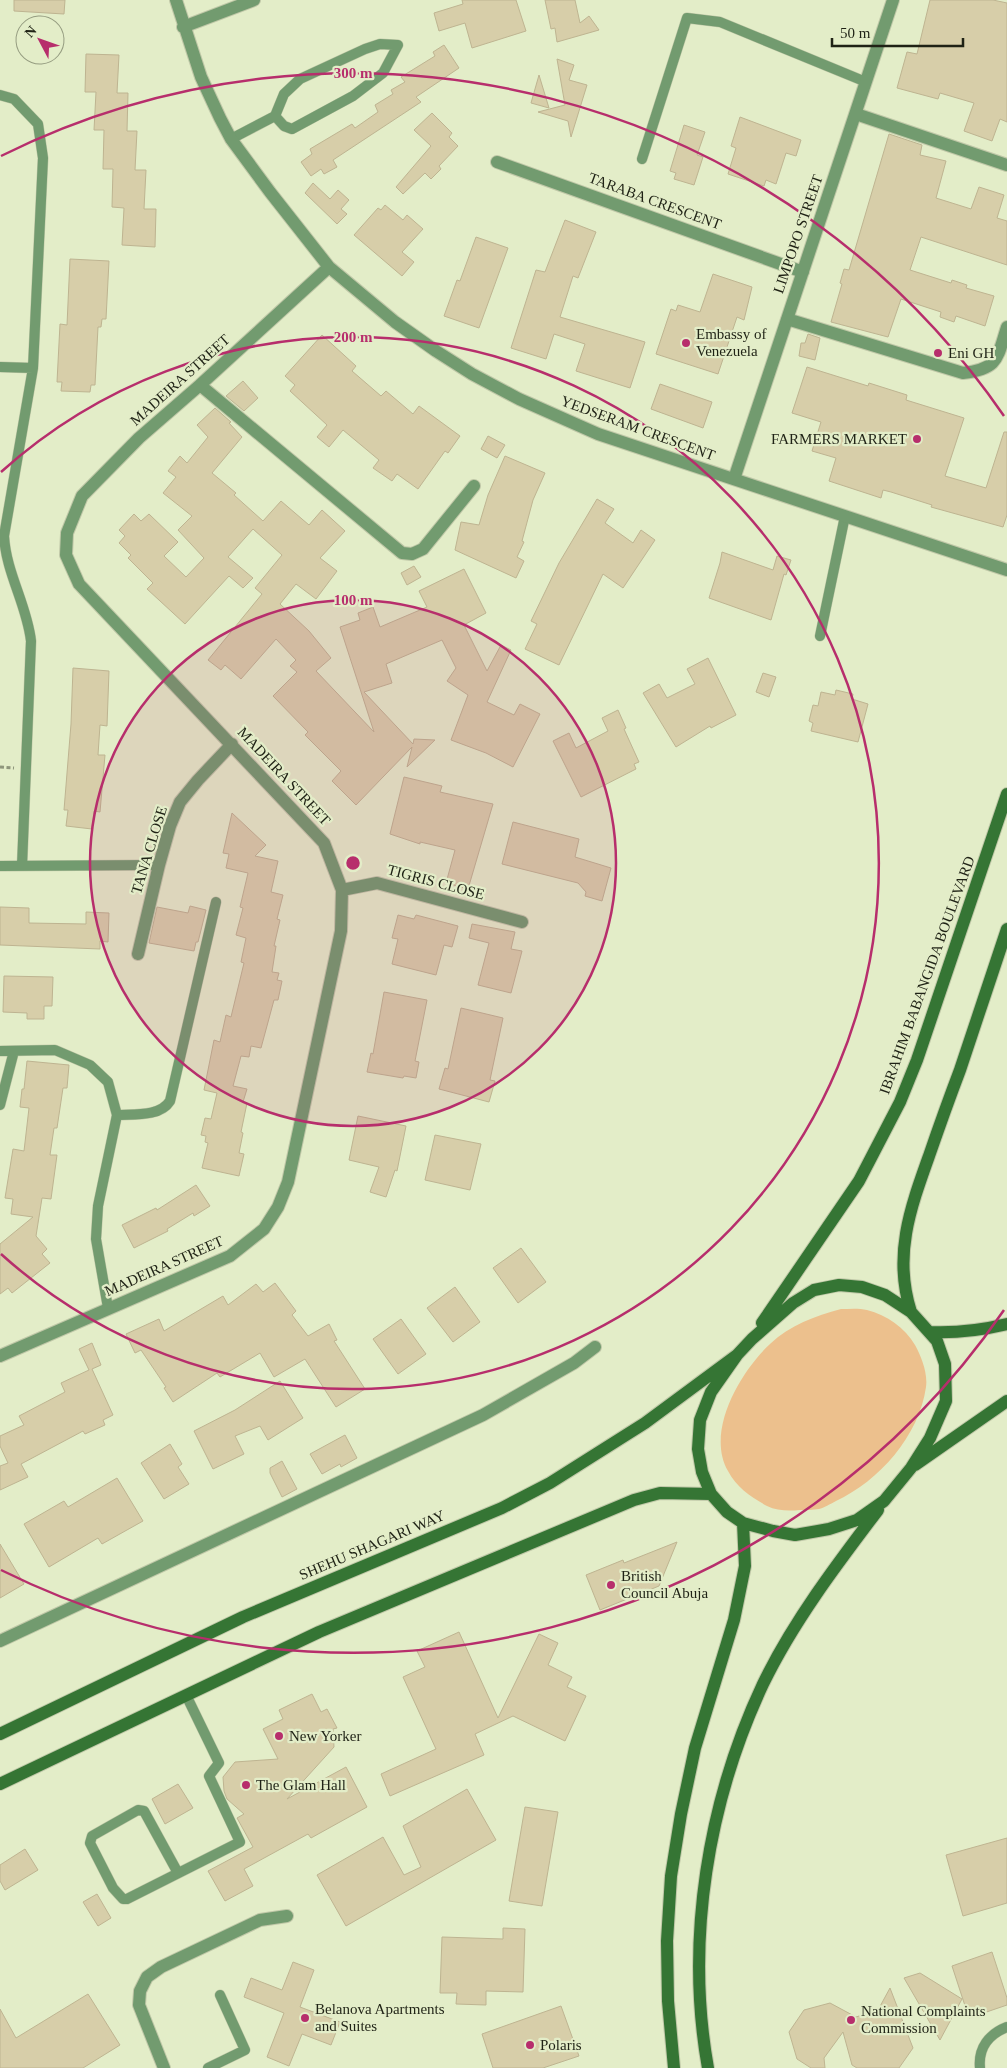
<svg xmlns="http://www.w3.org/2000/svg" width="1007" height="2068" viewBox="0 0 1007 2068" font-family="Georgia,serif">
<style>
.green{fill:#ecc08d}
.building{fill:#d7cea9;stroke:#beb491}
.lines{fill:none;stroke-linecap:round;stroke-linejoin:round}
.lane-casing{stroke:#c0c8a8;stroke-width:11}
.street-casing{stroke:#c0c8a8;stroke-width:14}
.secondary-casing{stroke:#c0c8a8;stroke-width:14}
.path{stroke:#8f967c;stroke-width:3;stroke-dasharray:4 2.5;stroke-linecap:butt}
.lane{stroke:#729b6f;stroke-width:10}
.street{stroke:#729b6f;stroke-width:12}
.secondary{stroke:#357534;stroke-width:12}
.ring{fill:none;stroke:#b72e6c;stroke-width:2.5}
.poi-dot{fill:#b72e6c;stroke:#e3edc8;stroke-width:2}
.labels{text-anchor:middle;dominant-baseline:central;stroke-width:4.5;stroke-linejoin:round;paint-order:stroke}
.street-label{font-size:15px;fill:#1f2215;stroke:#e3edc8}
.poi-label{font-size:15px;fill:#1f2215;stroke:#e3edc8;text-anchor:start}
.centre{fill:#b72e6c;stroke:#e3edc8;stroke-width:2.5}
.ring-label{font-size:15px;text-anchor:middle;font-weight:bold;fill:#b72e6c;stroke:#e3edc8;stroke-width:4.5;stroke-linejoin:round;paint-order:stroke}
</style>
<rect width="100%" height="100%" fill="#e3edc8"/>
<path class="green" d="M841 1309C849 1309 859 1308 867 1310 887 1315 905 1328 915 1345 921 1356 928 1373 926 1387 919 1436 879 1481 836 1501 830 1504 824 1508 819 1509 813 1510 806 1510 800 1510 789 1511 777 1511 767 1506 751 1497 737 1488 728 1471 705 1431 741 1371 770 1344 790 1325 815 1316 841 1309Z"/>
<path class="building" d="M14 0H65L64 14 14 11Z
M462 0H516L526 31 472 48 465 23 439 31 434 13 463 4Z
M545 0H575L580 23 589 16 599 30 557 42 555 28 551 29Z
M930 0H993L1007 3V122L1000 119 992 141 964 131 974 103 940 93 938 99 897 88 907 52 917 54Z
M444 45 459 68 416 97 421 102 333 160 337 167 324 174 321 169 311 176 301 162 312 154 310 149 352 124 355 128 378 112 375 105 393 94 391 90 405 82 401 77 435 56 433 52Z
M86 54 119 55 117 93H128L127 131H137L135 170H146L144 209H156L155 247 122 245 124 208 112 207 113 169H103L104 130H94L96 92H85Z
M557 59 574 65 569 80 587 85 571 137 568 121 538 112 565 105Z
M539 75 549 108 531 103Z
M432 113 452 133 449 137 458 146 439 166 441 169 431 179 425 173 403 194 396 187 431 146 414 130Z
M740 117 801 140 796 156 786 153 776 184 766 180 764 186 728 174 736 148 731 146Z
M684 125 705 132 697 155 703 157 694 185 674 179 676 173 670 171Z
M889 134 922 145 920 155 946 161 936 198 971 209 979 187 1004 195 997 218 1007 221V265L921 237 910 270 951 283 952 280 967 285 966 288 994 296 985 326 956 316 954 322 940 317 941 312 901 299 888 337 831 322 842 284 840 283 844 269 849 270Z
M313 183 330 199 338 190 349 200 341 209 347 214 337 224 305 193Z
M385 205 403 220 407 215 423 229 402 252 414 262 402 276 354 235 378 208 381 210Z
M565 220 596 232 578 278 573 276 560 317 645 342 630 388 576 371 585 344 554 334 546 359 511 348 536 270 545 272Z
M476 237 508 248 479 328 444 316 457 280 460 281Z
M70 259 109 261 106 319H102L101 327H98L95 385H91L90 392 61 391 62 382H57L60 324 67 325Z
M713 274 752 287 744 320 737 317 718 374 656 354 671 309 676 311 678 305 700 312Z
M808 334 820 338 815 360 799 356 801 343H805Z
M322 335 356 366 352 371 381 396 386 391 413 414 419 406 460 436 448 453 445 451 418 489 397 474 392 481 373 468 379 460 343 430 329 447 317 437 327 425 290 391 295 385 285 376Z
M807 367 868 386 869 383 907 395 906 400 964 418 945 476 986 488 1004 432H1007V515L1003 527 931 507 932 505 891 492 883 490 881 498 829 481 836 458 812 451 821 422 792 413Z
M243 381 258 398 244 411 226 396Z
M660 384 712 402 703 428 651 409Z
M215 408 231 422 229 423 242 437 212 473 236 493 234 495 263 521 281 501 309 525 322 510 345 531 320 558 337 571 316 599 296 584 280 604 309 631 331 658 316 671 374 732 340 627 360 620 358 613 373 607 380 627 427 607 419 591 464 569 486 613 464 625 487 671 501 645 511 650 487 702 514 715 520 704 540 714 513 767 486 753 451 740 468 695 447 681 456 668 442 640 386 664 392 683 364 692 413 744 414 739 435 740 407 767 412 747 356 805 332 781 341 771 305 735 308 732 273 696 297 672 290 666 296 660 276 639 241 679 225 665 221 670 208 660 262 594 255 588 282 555 253 529 228 557 253 578 243 588 229 576 185 624 147 589 153 583 128 558 131 555 119 543 125 536 119 530 134 514 141 521 149 514 178 542 164 556 186 577 204 558 178 530 192 516 163 493 176 477 168 471 180 456 187 463 208 437 197 425Z
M488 436 505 445 497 458 481 449Z
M505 456 545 473 533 500 522 541 524 542 517 557 524 561 516 578 455 550 461 522 479 525 488 495Z
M597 499 614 509 605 523 633 543 641 530 655 540 623 588 603 574 559 665 525 649 537 624 531 621 559 563Z
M722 552 773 570 777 556 791 560 786 575 784 574 771 620 709 598 720 563Z
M414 566 421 577 407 585 401 573Z
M708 658 736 715 711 728 710 726 676 747 643 693 659 684 667 698 695 684 687 669Z
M73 668 109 671 107 726 100 725 98 755H105L100 812 94 811 92 829 66 826 68 810H64L71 724Z
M763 673 776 677 769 697 756 692Z
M836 690 853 694 852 699 868 704 858 742 811 731 813 723 809 721 813 705 818 706 821 692 835 695Z
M618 710 626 728 624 729 639 762 634 764 636 769 581 797 553 741 569 733 576 748 608 731 602 718Z
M404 777 442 786 440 792 493 804 468 889 446 883 455 850 420 842V844L390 834Z
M232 813 266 845 255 856 278 861 271 892 283 895 277 919 280 920 274 946H276L272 972 279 973 277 980 282 981 278 1000H274L261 1048 251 1046 249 1057 241 1056 233 1086 247 1089 243 1102 247 1103 241 1132 243 1133 239 1153 244 1154 239 1176 202 1168 208 1143 205 1142 206 1136 201 1135 205 1118 211 1119 217 1093 204 1090 214 1040 220 1042 226 1015 231 1017 244 963 241 962 246 938 236 935 243 908 240 907 248 873 226 868 229 854 223 853Z
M513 822 579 839 575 857 611 868 602 901 585 896 586 892 578 883 502 864Z
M190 906 206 910 198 942H196L194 951 149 943 157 907 188 913Z
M0 907 29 908V923L86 924V912L109 913 108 942 100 941V949L0 945Z
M398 915 414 919 416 915 458 926 452 947 444 945 436 975 392 964 398 939 392 938Z
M472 924 515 932 511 949 522 951 511 993 478 985 489 943 469 938Z
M4 976 53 977 52 1006H44V1019H27V1013L3 1012Z
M384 992 427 1000 415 1061 419 1062 416 1078 404 1076 403 1078 367 1072 371 1053 373 1054Z
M461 1008 503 1018 490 1080 495 1081 489 1102 439 1089 445 1068 448 1069Z
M27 1061 69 1065 67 1088H63L57 1128H54L50 1155H57L51 1199 42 1198 36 1236 47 1249 42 1254 50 1263 12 1293 8 1288 0 1294V1244L33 1217 11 1214 13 1199 5 1198 13 1149 24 1151 29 1108 20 1107 22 1089H24Z
M358 1116 406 1126 397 1171 395 1170 386 1197 370 1192 379 1167 349 1160Z
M435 1135 481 1144 470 1190 425 1180Z
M196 1185 210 1206 194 1216 193 1213 167 1229 168 1231 134 1248 122 1225 156 1208 157 1210Z
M521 1248 546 1282 518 1303 493 1268Z
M275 1283 296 1311 292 1315 308 1336 329 1324 337 1340 334 1341 365 1389 336 1407 305 1359 274 1377 260 1353 220 1377 217 1373 173 1402 164 1388 166 1387 141 1350 135 1353 126 1334 159 1319 164 1331 223 1296 228 1305 256 1284 263 1292Z
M455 1287 480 1322 453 1342 427 1308Z
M401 1319 426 1354 398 1374 373 1339Z
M92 1343 101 1365 92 1369 113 1415 103 1420 105 1425 85 1434 83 1431 21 1464 28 1477 0 1490V1466L8 1463 0 1446V1436L24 1425 19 1416 65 1392 61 1383 89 1370 79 1349Z
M280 1381 303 1418 268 1440 260 1426 235 1436 244 1454 213 1469 194 1431 235 1410Z
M345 1435 357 1458 341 1467 340 1464 322 1474 310 1454Z
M170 1444 182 1464 178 1467 189 1484 164 1499 141 1463Z
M282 1461 297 1489 282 1497 270 1473V1468Z
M117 1478 143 1521 102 1544 98 1538 49 1567 24 1524 64 1501 68 1507Z
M677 1542 659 1586 600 1610 586 1575 623 1560 624 1563Z
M0 1544 24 1584 0 1598Z
M459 1632 498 1718 539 1634 558 1643 548 1665 572 1677 567 1687 586 1696 565 1741 513 1716 475 1734 484 1755 390 1796 381 1774 436 1749 403 1677 425 1667 417 1651Z
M312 1694 321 1712 327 1709 337 1728 333 1729 334 1747 287 1799 346 1767 367 1807 311 1838 308 1834 244 1869 253 1886 225 1901 208 1871 253 1847 237 1818 244 1814 227 1799 224 1791 223 1777 235 1762 278 1759 263 1729 283 1719 279 1710Z
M178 1784 193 1808 165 1824 152 1799Z
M467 1789 496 1840 346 1926 317 1875 383 1837 404 1875 421 1867 403 1826Z
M525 1807 558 1812 542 1906 509 1901Z
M1007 1838V1903L963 1916 946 1855Z
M25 1849 38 1870 5 1890 0 1881V1865Z
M97 1894 111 1918 98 1926 83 1902Z
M503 1928 525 1929 523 1992 486 1991V2005L456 2004 457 1993H440L442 1937 503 1939Z
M992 1952 1007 1998V2005L969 2018 952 1966Z
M293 1962 314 1970 300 2007 340 2022 331 2045 302 2034 289 2066 267 2057 284 2013 244 1997 251 1978 282 1990Z
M920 1973 962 1999 940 2040 904 1978Z
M890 1988 913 2048 899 2068H857L852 2065 843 2032 824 2058 825 2068H811L797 2059 789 2032 804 2010 830 2003 856 2017 878 2010Z
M88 1994 120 2045 83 2068H0V2009L16 2038Z
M561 2006 579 2056 543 2068H493L482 2034Z"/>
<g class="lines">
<g class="lane-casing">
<path id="lane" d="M0 95 14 99 38 124 43 158 33 368 4 536C6 573 27 605 31 641L22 866
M231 139 275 116 284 94 300 79 365 49 380 44 398 45 383 73 353 96 292 129 284 126 275 116
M642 159 687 18 720 22 866 82
M0 367 33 368
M820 636 845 516
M0 866 159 865
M0 1051 55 1050 90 1065 108 1082 117 1115 98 1206 96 1239 108 1308
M0 1105 14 1051
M117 1115C134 1114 160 1117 170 1101L216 902
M178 1873 144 1811 138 1810 92 1836 90 1843 113 1888 123 1899H127L240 1842 209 1776 219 1763 186 1695
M208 2068 245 2050 220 1995
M980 2068C978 2048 989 2034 1007 2027"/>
</g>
<g class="street-casing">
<path id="street" d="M176 0 201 77 220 118 231 139 270 192 329 267 395 322 436 351 472 374 519 399 598 434 1007 570
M183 27 254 0
M856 114 1007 165
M497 162 803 272
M787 319 963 373C999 369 997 358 1007 327
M200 385 402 553 412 554 423 549 474 486
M734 479 893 0
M342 890 377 883 522 922
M138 954 159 865 170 826 180 802 198 780 232 744
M0 1356 230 1256 264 1229 278 1207 288 1182 341 931 342 890 324 843 79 584 66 555 67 533 82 496 139 438 200 385 329 267
M0 1641 483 1415 574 1363 595 1347
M164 2068 139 2005 140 1991 147 1977 161 1967 260 1920 287 1916"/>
</g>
<g class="secondary-casing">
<path id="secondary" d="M911 1312C893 1256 910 1209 929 1156 939 1127 949 1099 960 1070 976 1023 991 976 1007 929
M762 1323 859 1181 900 1102 917 1060 1007 794
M931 1332C957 1333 982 1330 1007 1324
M915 1465 1007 1401
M0 1734 243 1617 502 1508 550 1483 645 1423 737 1355 752 1339 793 1303 814 1290 839 1285 862 1287 885 1295 911 1312 937 1341 945 1364 946 1401 930 1438 911 1468 884 1501 857 1520 829 1529 795 1535 773 1531 743 1523 727 1512 711 1494 702 1472 698 1449 700 1420 711 1392 737 1355
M0 1784 319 1632 634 1500 660 1493 711 1494
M674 2068 668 2001 667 1941 671 1876 681 1814 695 1748 734 1620 745 1566 743 1523
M708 2068C685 1940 708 1801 763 1684 793 1622 837 1564 878 1510"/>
</g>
<path class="path" d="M0 767 14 768"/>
<use href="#lane" class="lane"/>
<use href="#street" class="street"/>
<use href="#secondary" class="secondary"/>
</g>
<circle cx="353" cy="863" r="263" fill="#b72e6c" fill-opacity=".12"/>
<g class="ring">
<circle cx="353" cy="863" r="263"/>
<path d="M1 472A526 526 0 1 1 1 1254"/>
<path d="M1004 1310A790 790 0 0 1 1 1570M1 156A790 790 0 0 1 1004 416"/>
</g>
<g class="poi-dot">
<circle cx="686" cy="343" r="5"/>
<circle cx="938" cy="353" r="5"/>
<circle cx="917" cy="439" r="5"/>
<circle cx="611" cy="1585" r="5"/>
<circle cx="279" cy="1736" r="5"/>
<circle cx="246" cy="1785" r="5"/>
<circle cx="305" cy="2018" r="5"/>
<circle cx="851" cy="2020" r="5"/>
<circle cx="530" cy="2045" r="5"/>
</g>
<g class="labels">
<g class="street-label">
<text transform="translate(655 201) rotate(20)">TARABA CRESCENT</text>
<text transform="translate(798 234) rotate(-71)">LIMPOPO STREET</text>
<text transform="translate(180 380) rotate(-42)">MADEIRA STREET</text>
<text transform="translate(638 428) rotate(20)">YEDSERAM CRESCENT</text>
<text transform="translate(284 776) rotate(47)">MADEIRA STREET</text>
<text transform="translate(149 850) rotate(-73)">TANA CLOSE</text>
<text transform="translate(436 882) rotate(15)">TIGRIS CLOSE</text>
<text transform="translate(927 975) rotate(-70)">IBRAHIM BABANGIDA BOULEVARD</text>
<text transform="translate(164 1266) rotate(-24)">MADEIRA STREET</text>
<text transform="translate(372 1545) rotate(-23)">SHEHU SHAGARI WAY</text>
</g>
<g class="poi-label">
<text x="696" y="334">Embassy of<tspan x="696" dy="17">Venezuela</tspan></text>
<text x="948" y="353">Eni GH</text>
<text x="907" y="439" text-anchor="end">FARMERS MARKET</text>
<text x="621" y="1576">British<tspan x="621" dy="17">Council Abuja</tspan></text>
<text x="289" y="1736">New Yorker</text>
<text x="256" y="1785">The Glam Hall</text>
<text x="315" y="2009">Belanova Apartments<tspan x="315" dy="17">and Suites</tspan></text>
<text x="861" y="2011">National Complaints<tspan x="861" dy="17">Commission</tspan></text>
<text x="540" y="2045">Polaris</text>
</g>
</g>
<circle cx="353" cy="863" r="8" class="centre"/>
<g class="ring-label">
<text x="353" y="78">300 m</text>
<text x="353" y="342">200 m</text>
<text x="353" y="605">100 m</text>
</g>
<g transform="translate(40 40) rotate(311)"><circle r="24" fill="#e3edc8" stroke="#959c80"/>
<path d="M0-4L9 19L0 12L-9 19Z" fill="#b72e6c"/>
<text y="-8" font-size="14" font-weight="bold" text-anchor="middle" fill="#1f2215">N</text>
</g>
<path d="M832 38v8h131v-8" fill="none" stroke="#1f2215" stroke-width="2.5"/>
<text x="840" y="38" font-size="15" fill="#1f2215" stroke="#e3edc8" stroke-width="4" paint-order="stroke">50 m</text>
</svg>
